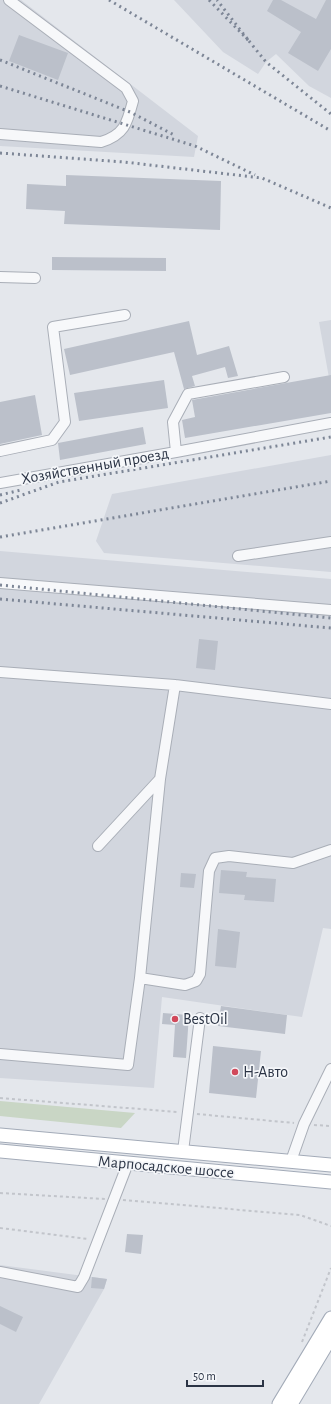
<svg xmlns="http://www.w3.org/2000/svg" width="331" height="1404" viewBox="0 0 331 1404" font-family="'Alegreya Sans',sans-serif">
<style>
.built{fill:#d2d6de}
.green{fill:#c9d6c5}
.building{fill:#bbc0ca}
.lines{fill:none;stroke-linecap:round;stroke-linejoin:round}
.minor-casing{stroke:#a9aeb7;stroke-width:12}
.major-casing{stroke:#a3abb8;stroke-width:15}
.path{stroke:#c2c5cb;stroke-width:2;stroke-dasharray:3 3;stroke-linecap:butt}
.minor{stroke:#f7f8fa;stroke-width:10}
.major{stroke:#fff;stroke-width:13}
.rail{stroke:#7d8696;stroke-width:3;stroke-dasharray:2 4;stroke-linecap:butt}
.poi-dot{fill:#d1495b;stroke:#f4f6f9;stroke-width:1.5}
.labels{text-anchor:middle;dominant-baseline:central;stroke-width:3.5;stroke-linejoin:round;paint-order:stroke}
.street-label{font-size:16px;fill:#2b3445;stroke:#f4f6f9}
.poi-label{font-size:16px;fill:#2b3445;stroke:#f4f6f9;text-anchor:start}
</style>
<rect width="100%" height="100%" fill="#e4e7ec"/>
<path class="built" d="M0 0H21L198 136 194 157 0 146Z
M174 0H331V98L309 86 276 54 266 62 258 74 223 52Z
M331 320V389L319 322Z
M331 455V572L104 553 96 541 112 494Z
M0 551 331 579V929L323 928 302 1017 162 997 154 1088 0 1078Z
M0 1265 107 1279 104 1289 39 1404H0Z"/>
<path class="green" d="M0 1101 135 1113 121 1128 0 1116Z"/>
<path class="building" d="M273 0H281L316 19 326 0H331V49L318 71 288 53 301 32 267 11Z
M19 35 68 53 58 80 9 61Z
M66 175 221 181 220 230 64 224 65 211 26 209 27 184 66 186Z
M52 257 166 258V271L52 270Z
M189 321 197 355 229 346 238 376 228 378 225 367 192 376 195 386 184 389 174 352 70 375 64 349Z
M331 375V413L185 438 182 420 195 417 192 400Z
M164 380 168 408 79 421 74 393Z
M35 395 42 435 0 444V402Z
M143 427 146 444 60 460 58 443Z
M199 639 218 641 215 670 196 668Z
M221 870 247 872 246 877 276 879 274 902 244 900 245 895 219 893Z
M181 873 196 874 194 888 180 887Z
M218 929 240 932 236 968 215 966Z
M221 1006 287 1015 285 1034 218 1026Z
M163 1013 189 1015 186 1058 173 1057 175 1025 162 1024Z
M213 1046 261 1051 256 1098 209 1093Z
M127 1234 143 1235 141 1254 125 1252Z
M92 1277 107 1279 104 1289 91 1288Z
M0 1306 23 1317 16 1332 0 1324Z"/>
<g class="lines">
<g class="minor-casing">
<path id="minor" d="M0 134 101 142C124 135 127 124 133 101L126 88 9 0
M0 277 35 278
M0 451 52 440 65 422 53 327 125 315
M176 452 331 423
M0 483 176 452 173 422 188 394 284 377
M238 556 331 542
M0 583 331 610
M0 672 175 685 331 704
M98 846 160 779
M140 978 185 985 196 981 200 974 209 871 215 858 229 856 293 863 331 850
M0 1054 128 1065 140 978 160 779 175 685
M183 1151 200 1018
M291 1161 304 1124 331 1069
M0 1272 78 1287 84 1277 128 1163"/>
</g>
<g class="major-casing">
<path id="major" d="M0 1135 331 1165
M0 1151 331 1182
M279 1404 331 1318
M291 1404 331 1337"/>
</g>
<path class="path" d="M0 1098 178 1112
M197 1114 294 1123
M314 1125 331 1126
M0 1193 105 1199
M123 1200 300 1215 331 1226
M0 1228 88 1239
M302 1342 331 1268"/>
<use href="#minor" class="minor"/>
<use href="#major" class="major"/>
<path class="rail" d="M109 0 331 131
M209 0 249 41 217 0
M249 41 266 62 331 114
M0 60 130 112 176 136
M0 86 195 146 255 175
M0 153 124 162 262 178 331 208
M0 495 21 490
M0 503 59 482 331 437
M0 537 331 481
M0 585 331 618
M0 599 331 628"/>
</g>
<g class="poi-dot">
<circle cx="175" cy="1019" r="4"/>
<circle cx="235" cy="1072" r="4"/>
</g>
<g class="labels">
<g class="street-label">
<text transform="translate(95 466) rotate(-10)">Хозяйственный проезд</text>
<text transform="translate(166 1167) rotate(5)">Марпосадское шоссе</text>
</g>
<g class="poi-label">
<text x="183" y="1019">BestOil</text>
<text x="243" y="1072">Н-Авто</text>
</g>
</g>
<path d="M187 1380v6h76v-6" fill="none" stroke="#2b3445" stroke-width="2"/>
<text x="193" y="1380" font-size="12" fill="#2b3445" stroke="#f4f6f9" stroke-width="3" paint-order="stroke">50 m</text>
</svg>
